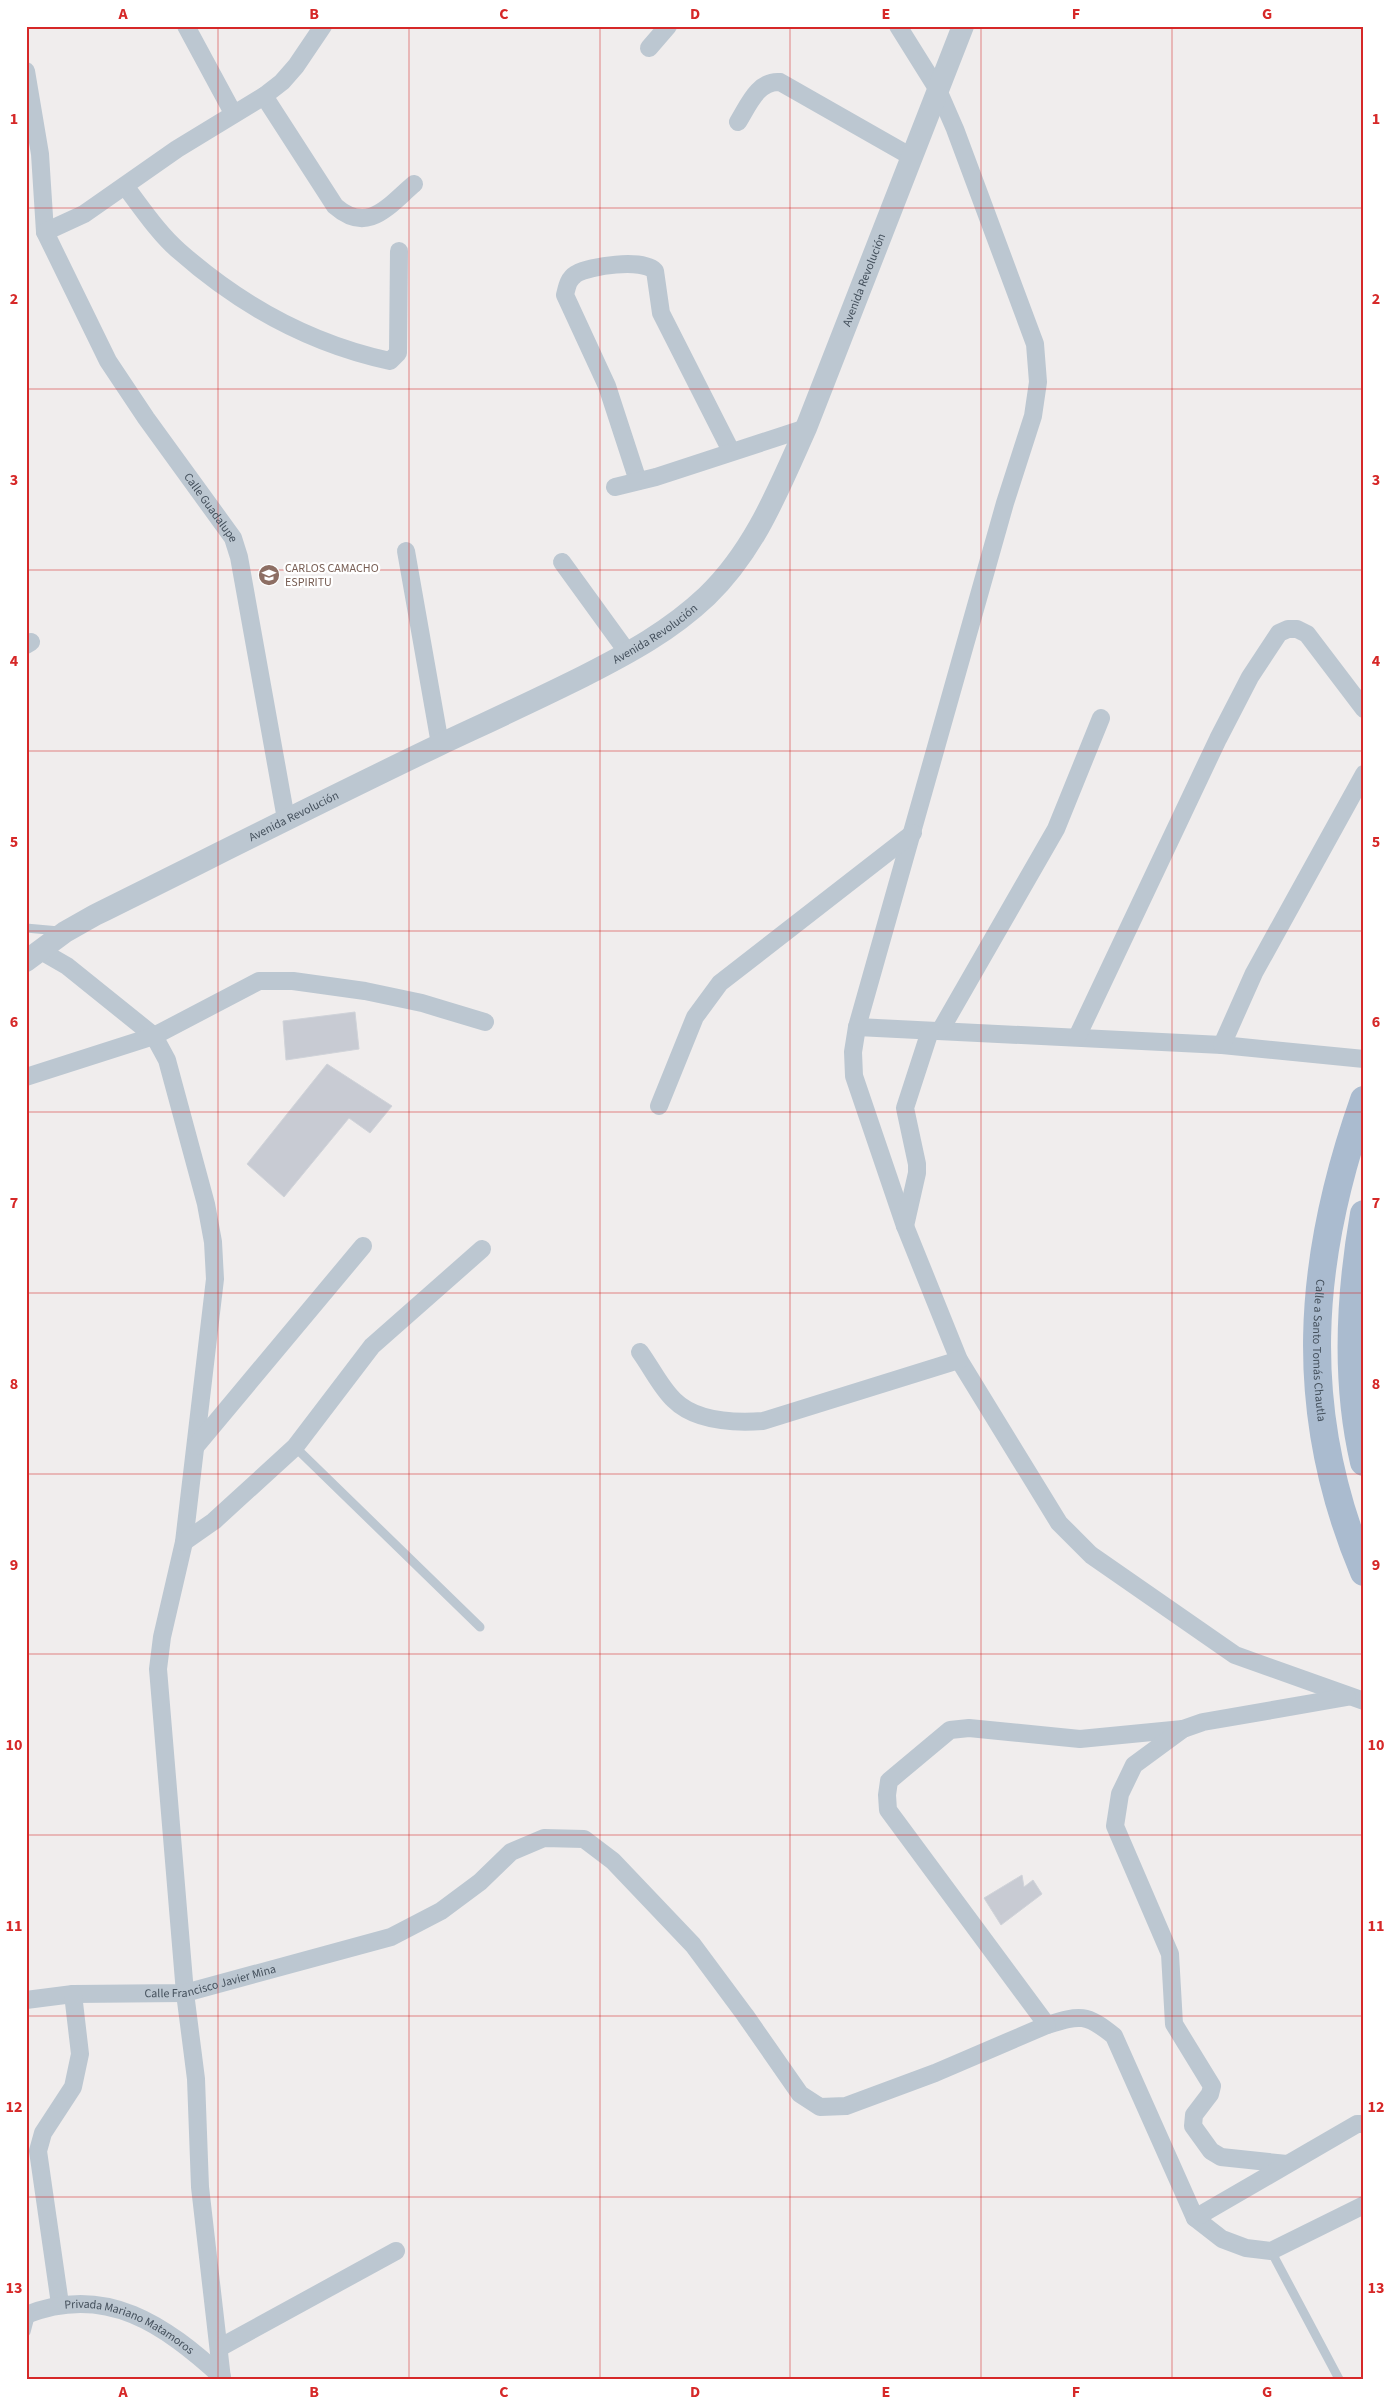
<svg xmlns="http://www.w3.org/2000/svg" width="1390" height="2405" viewBox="0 0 1390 2405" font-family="'Source Sans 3',sans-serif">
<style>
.building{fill:#c8cbd3;stroke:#d0d3d9}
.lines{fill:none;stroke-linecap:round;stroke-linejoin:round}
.service{stroke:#bcc7d1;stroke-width:9}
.minor{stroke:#bcc7d1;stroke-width:18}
.tertiary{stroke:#bcc7d1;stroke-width:22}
.primary{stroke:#aabbcf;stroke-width:28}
.grid{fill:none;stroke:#d62828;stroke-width:1;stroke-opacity:0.55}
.labels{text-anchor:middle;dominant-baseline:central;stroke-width:4.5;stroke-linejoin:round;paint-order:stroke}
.street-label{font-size:12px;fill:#44505c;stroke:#fff}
.education-label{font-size:12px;fill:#785e54;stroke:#fff;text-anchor:start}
.neatline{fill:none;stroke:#d62828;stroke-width:2}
.grid-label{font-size:16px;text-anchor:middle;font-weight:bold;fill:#d62828}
</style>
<rect width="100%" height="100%" fill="#f0eded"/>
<path class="building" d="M355 1012 359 1049 286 1060 283 1021Z
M327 1064 392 1106 370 1133 349 1118 284 1197 247 1164Z
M1022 1875 1024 1887 1033 1880 1042 1894 1001 1925 984 1898Z"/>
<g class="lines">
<path class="service" d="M26 928 59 931
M295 1447 480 1627
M1271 2251 1339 2379
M26 2332 31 2313"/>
<g class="minor">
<path d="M186 26 233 113"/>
<path d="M898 26 938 90 955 129 1035 344 1038 382 1033 416 1005 503 857 1027 853 1052 854 1076 905 1226 959 1360 1059 1523 1091 1555 1235 1655 1364 1701"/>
<path d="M649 48 668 26"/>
<path id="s1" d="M26 71 40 154 45 232 108 361 146 418 233 538 239 557 286 819"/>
<path d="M264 96 335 206C368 235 388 206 414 184"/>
<path d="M738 122C748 106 758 80 780 82L910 156"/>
<path d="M125 186C141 207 159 234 179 251 240 305 311 344 390 361L398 353 399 251"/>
<path d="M45 232 84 214 177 149 264 96 282 82 296 66 323 26"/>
<path d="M638 481 607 386 565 295C567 287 568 279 576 274 590 266 642 258 655 271L661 313 731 451"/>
<path d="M615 487 656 477 806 428"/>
<path d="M406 551 440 744"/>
<path d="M562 562 628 653"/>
<path d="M26 645 31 642"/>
<path d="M41 951 67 966 154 1036 167 1060 206 1204 213 1242 215 1279 184 1542 162 1637 158 1669 185 1993 196 2079 200 2187 222 2379"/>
<path d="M857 1027 1222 1045 1364 1059"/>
<path d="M940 1031 1056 829 1101 718"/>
<path d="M1077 1037 1218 739 1250 677 1279 633 1288 629H1297L1307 634 1364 709"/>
<path d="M1222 1045 1254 973 1364 774"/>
<path d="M26 1077 154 1036 259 981H293L365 991 422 1003 485 1022"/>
<path d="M659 1106 695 1017 720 983 913 833"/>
<path d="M905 1226 917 1173V1164L905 1108 930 1031"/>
<path d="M640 1352C651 1367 661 1388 674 1400 696 1422 734 1423 763 1421L959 1360"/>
<path d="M196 1446 363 1246"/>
<path d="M184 1542 214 1521 295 1447 372 1346 482 1249"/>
<path d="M1183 1729 1080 1739 969 1728 950 1730 889 1781 887 1795 888 1810 1047 2025C1080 2015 1086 2013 1114 2036L1195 2218 1222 2239 1246 2248 1271 2251 1364 2205"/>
<path id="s2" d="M26 2000 73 1994 185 1993 391 1937 441 1911 480 1882 511 1852 544 1838 584 1839 613 1861 693 1945 745 2015 800 2094 820 2107 846 2106 935 2073 1047 2025"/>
<path d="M1287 2164 1221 2157 1211 2151 1193 2126 1194 2115 1210 2094 1212 2086 1174 2024 1170 1954 1115 1826 1120 1794 1134 1765 1183 1729 1203 1722 1347 1697"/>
<path d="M1195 2218 1357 2124H1364"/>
<path d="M60 2304 38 2151 43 2133 73 2087 80 2054 73 1994"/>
<path id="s3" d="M26 2315C106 2283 165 2325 222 2377"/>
<path d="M219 2348 396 2251"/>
</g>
<path class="tertiary" id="s4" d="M26 961 65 932 95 915C210 858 324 800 439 745 488 722 536 700 584 676 629 653 670 631 707 596 755 550 779 488 806 428L963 26"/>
<g class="primary">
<path id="s5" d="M1364 1100C1307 1261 1296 1411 1364 1572"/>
<path d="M1364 1214C1350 1294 1345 1381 1364 1462"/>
</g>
</g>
<path class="grid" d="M218 26V2379M409 26V2379M600 26V2379M790 26V2379M981 26V2379M1172 26V2379M26 208H1364M26 389H1364M26 570H1364M26 751H1364M26 931H1364M26 1112H1364M26 1293H1364M26 1474H1364M26 1654H1364M26 1835H1364M26 2016H1364M26 2197H1364"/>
<defs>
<g id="school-disc" transform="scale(1.125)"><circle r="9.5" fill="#8d6e63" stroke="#fff"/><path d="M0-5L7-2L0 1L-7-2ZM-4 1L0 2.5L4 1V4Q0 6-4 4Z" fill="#fff"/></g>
</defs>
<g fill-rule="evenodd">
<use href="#school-disc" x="269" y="575"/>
</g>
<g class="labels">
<g class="street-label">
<text stroke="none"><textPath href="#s4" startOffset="1130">Avenida Revolución</textPath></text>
<text stroke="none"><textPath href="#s1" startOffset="485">Calle Guadalupe</textPath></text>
<text stroke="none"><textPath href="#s4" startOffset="710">Avenida Revolución</textPath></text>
<text stroke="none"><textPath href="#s4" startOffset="305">Avenida Revolución</textPath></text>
<text stroke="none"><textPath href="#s5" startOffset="256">Calle a Santo Tomás Chautla</textPath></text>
<text stroke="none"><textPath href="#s2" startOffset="186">Calle Francisco Javier Mina</textPath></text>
<text stroke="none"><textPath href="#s3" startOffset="110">Privada Mariano Matamoros</textPath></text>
</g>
<g class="education-label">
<text x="285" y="568">CARLOS CAMACHO<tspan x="285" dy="14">ESPIRITU</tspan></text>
</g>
</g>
<rect width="1390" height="2405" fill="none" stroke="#ffffff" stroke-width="55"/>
<rect x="28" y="28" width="1334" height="2350" class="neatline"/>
<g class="grid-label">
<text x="123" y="19">A</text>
<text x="314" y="19">B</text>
<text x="504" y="19">C</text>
<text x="695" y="19">D</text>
<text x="886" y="19">E</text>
<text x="1076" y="19">F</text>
<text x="1267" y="19">G</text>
<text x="14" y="124">1</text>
<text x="1376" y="124">1</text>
<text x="14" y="304">2</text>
<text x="1376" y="304">2</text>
<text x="14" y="485">3</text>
<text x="1376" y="485">3</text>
<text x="14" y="666">4</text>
<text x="1376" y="666">4</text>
<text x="14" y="847">5</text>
<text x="1376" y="847">5</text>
<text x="14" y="1027">6</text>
<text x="1376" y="1027">6</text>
<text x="14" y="1208">7</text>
<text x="1376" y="1208">7</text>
<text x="14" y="1389">8</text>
<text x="1376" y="1389">8</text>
<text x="14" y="1570">9</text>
<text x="1376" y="1570">9</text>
<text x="14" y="1750">10</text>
<text x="1376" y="1750">10</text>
<text x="14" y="1931">11</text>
<text x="1376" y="1931">11</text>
<text x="14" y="2112">12</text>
<text x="1376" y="2112">12</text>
<text x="14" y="2293">13</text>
<text x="1376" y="2293">13</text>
<text x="123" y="2397">A</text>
<text x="314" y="2397">B</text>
<text x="504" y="2397">C</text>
<text x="695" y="2397">D</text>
<text x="886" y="2397">E</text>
<text x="1076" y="2397">F</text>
<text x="1267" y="2397">G</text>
</g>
</svg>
